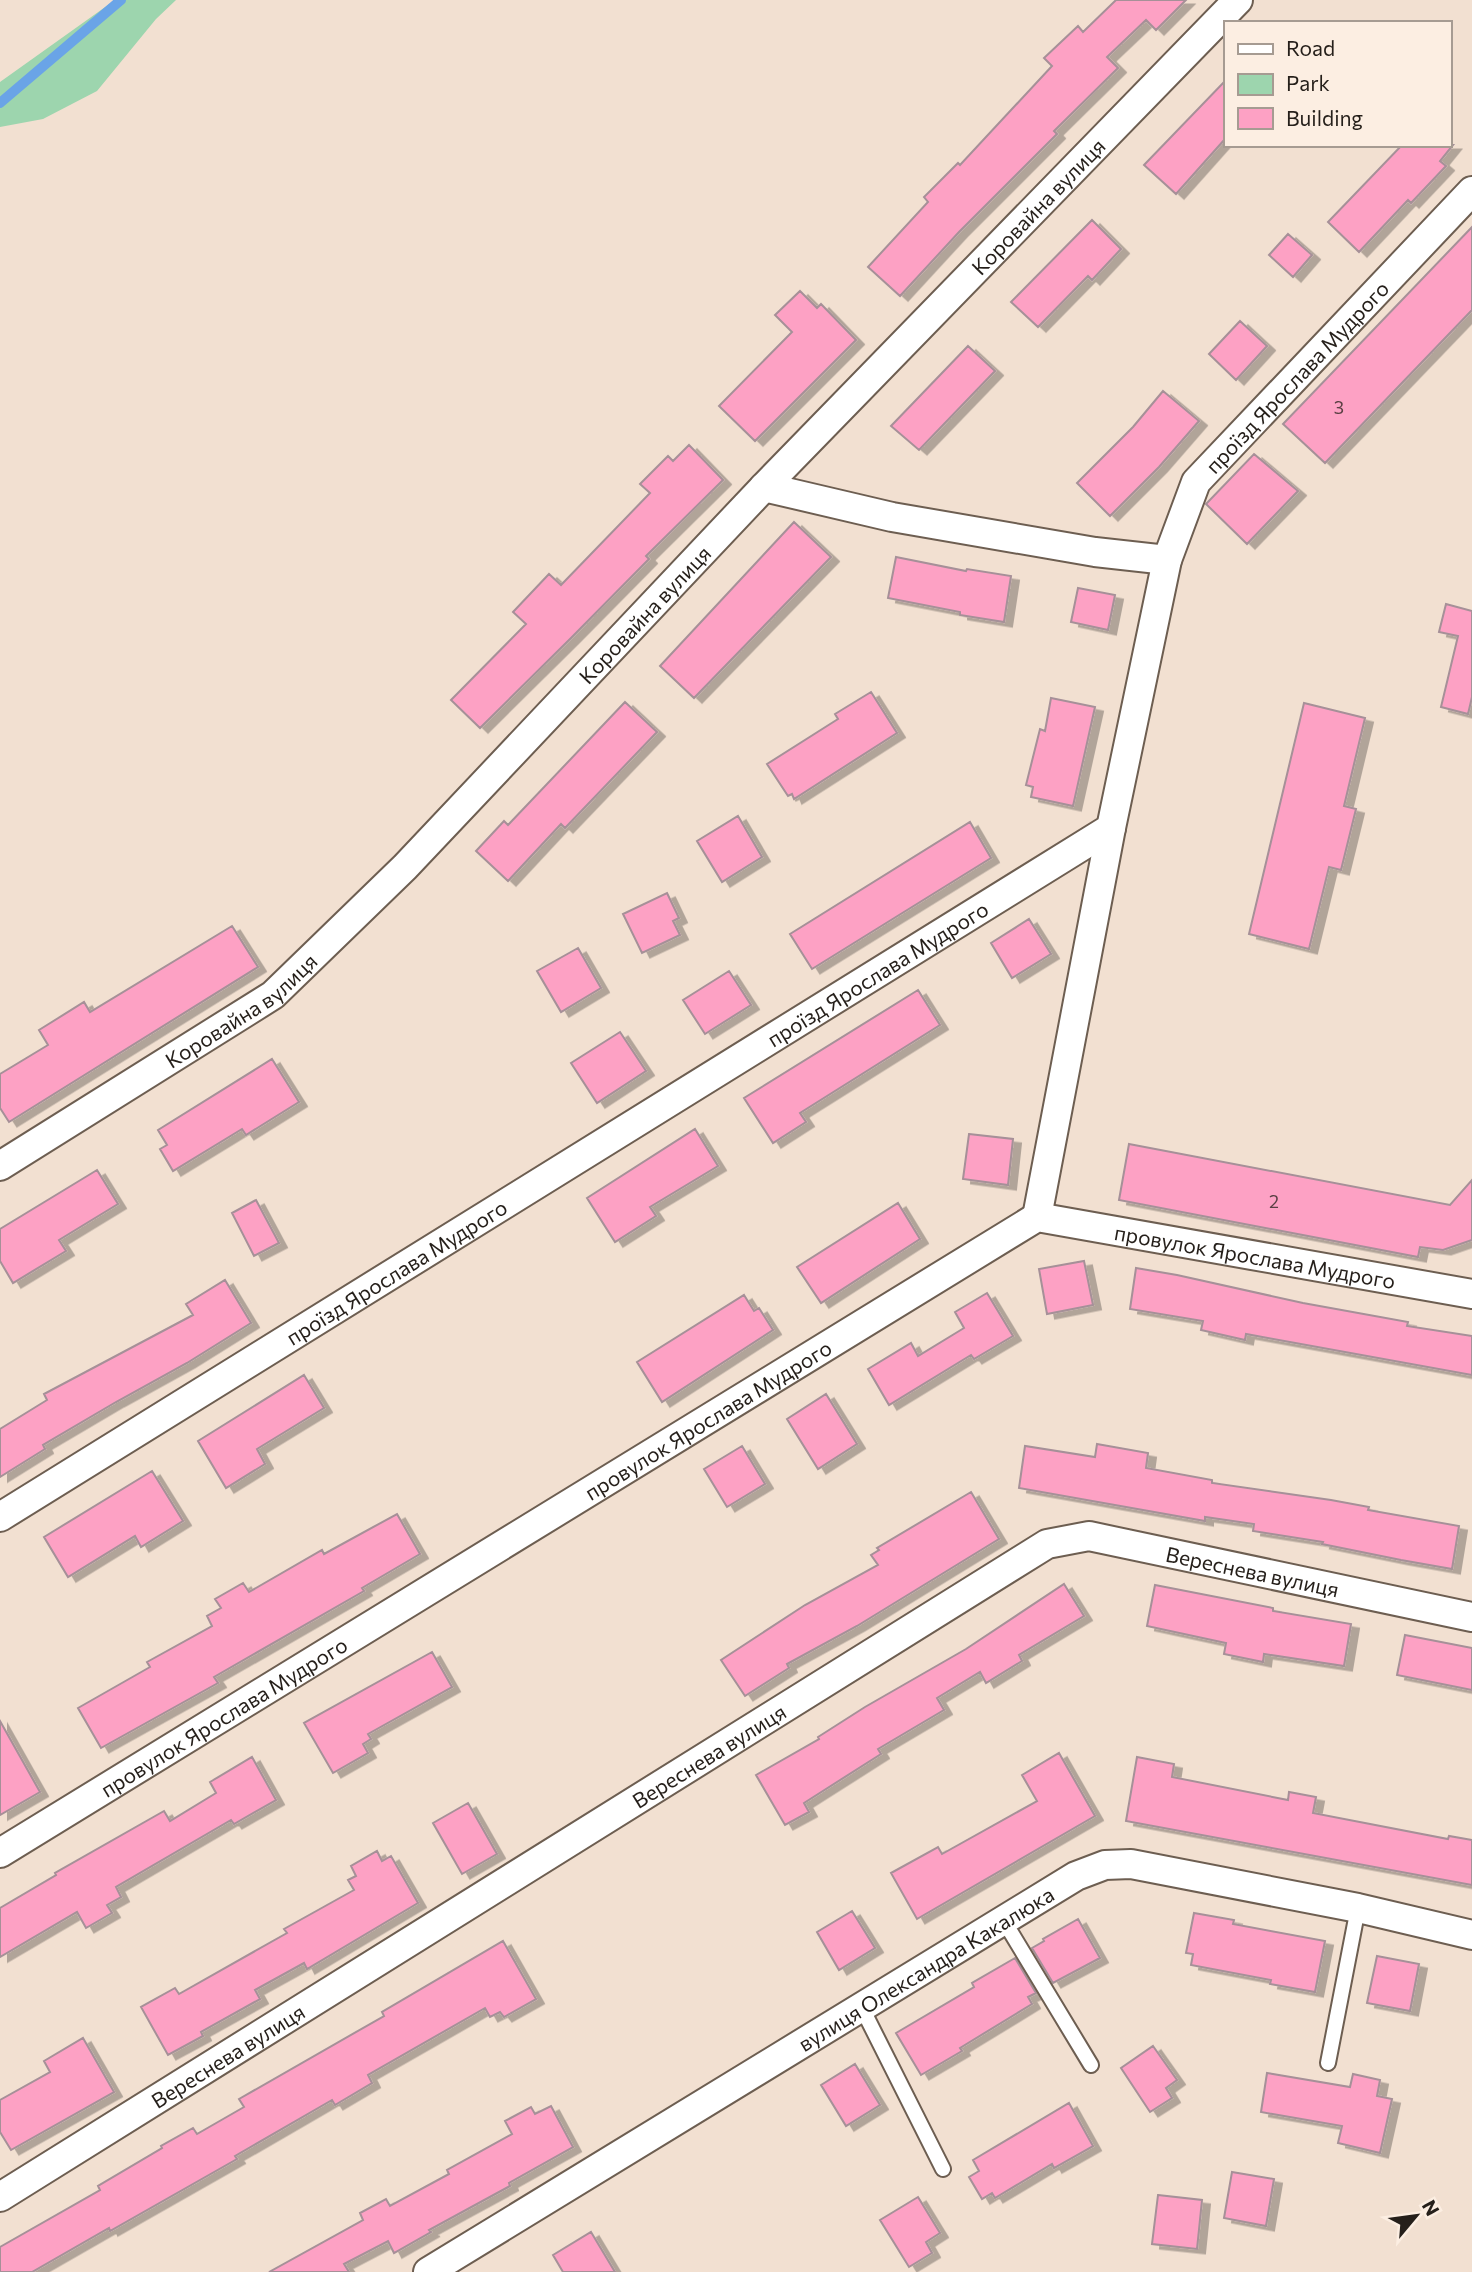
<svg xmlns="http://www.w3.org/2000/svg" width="1472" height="2272" viewBox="0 0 1472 2272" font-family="Commissioner,sans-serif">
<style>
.green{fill:#9dd5ae}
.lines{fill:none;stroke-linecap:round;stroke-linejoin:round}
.stream{stroke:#6aa4e7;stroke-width:10}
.building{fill:#fda1c4;stroke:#a69098;stroke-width:2;filter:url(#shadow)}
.lane-casing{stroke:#6d5e51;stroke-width:18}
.street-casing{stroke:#6d5e51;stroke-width:32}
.lane{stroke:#fff;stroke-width:14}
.street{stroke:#fff;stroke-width:28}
.labels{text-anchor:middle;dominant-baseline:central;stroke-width:7;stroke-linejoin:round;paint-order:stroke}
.number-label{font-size:18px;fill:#5b4044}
.street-label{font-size:21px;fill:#251f1a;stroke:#fceee2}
</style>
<defs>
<filter id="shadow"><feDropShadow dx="8" dy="4.5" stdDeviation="0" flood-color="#0004"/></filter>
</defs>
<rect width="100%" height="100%" fill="#f2e0d1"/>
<path class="green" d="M115 0H176L156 19 97 91 43 119 0 127V82Z"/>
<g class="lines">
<path class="stream" d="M0 103 121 0"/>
</g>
<path class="building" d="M1116 0H1186L1156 30 1146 20 1107 57 1118 68 1054 131 1057 134 959 232 900 296 868 267 928 202 924 197 958 163 960 165 1052 66 1044 58 1078 26 1083 32Z
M1225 81V139L1176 194 1144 165Z
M1402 145H1453L1440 161 1446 166 1411 203 1408 200 1359 252 1328 222Z
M1092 220 1121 249 1092 280 1088 276 1038 327 1011 302Z
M1472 227V310L1325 463 1283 424Z
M1288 234 1312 255 1293 277 1269 255Z
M800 291 817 308 821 304 856 340 755 441 719 406 792 332 775 315Z
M1240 321 1267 346 1236 380 1209 354Z
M968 346 995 371 919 450 891 426Z
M1163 391 1199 421 1159 467 1110 516 1077 483 1133 427Z
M689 445 723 480 646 556 649 559 571 638 480 728 451 700 526 624 513 612 549 574 561 585 650 493 640 484 668 456 673 461Z
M1254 454 1298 491 1247 544 1206 504Z
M794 522 831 557 694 698 660 666Z
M896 557 966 571 967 569 1011 576 1004 622 960 615V612L888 598Z
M1078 588 1115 595 1108 630 1071 622Z
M1446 604 1472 611V697L1468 714 1441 707 1458 636 1439 632Z
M871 692 897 733 794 799 792 794 788 796 767 764 838 719 835 714Z
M1051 698 1095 707 1073 806 1031 797 1033 787 1026 785 1040 729 1045 731Z
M625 702 657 732 565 828 561 824 508 881 476 851 504 821 508 825Z
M1304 703 1365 718 1344 806 1356 809 1341 870 1329 867 1309 949 1249 934Z
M738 816 762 857 722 882 697 841Z
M970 822 991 858 812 969 790 934Z
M667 893 679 918 673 921 680 935 642 953 623 914Z
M1029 919 1051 954 1012 978 991 943Z
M232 926 258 967 9 1122 0 1108V1074L48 1045 39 1030 84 1002 90 1012Z
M578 948 601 988 561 1012 537 971Z
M729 971 751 1005 705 1034 683 1000Z
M918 990 940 1025 800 1113 806 1122 773 1143 744 1098Z
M620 1032 646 1071 597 1103 571 1063Z
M272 1059 299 1102 246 1135 242 1129 173 1171 160 1149 167 1145 158 1130Z
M695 1129 718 1166 650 1207 656 1216 615 1242 587 1198Z
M969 1134 1013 1139 1008 1185 963 1179Z
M1129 1144 1450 1205 1472 1180V1240L1443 1250 1420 1247 1418 1257 1119 1200Z
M97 1170 118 1204 59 1240 66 1251 13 1283 0 1261V1229Z
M256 1200 279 1243 254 1256 232 1213Z
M898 1203 920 1239 821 1303 797 1267Z
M1084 1261 1093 1305 1047 1314 1039 1269Z
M1136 1268 1177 1275 1303 1303 1408 1322 1407 1326 1472 1336V1375L1246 1334 1245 1340 1201 1330 1203 1321 1130 1309Z
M225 1280 251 1323 187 1363 116 1402 43 1445 45 1449 0 1477V1429L47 1400 44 1394 193 1315 186 1304Z
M987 1293 1013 1336 974 1359 971 1355 889 1405 868 1369 911 1343 918 1356 964 1328 955 1312Z
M744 1295 754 1311 759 1308 773 1330 662 1402 637 1362Z
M304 1375 324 1408 257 1449 265 1464 226 1488 198 1441Z
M826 1394 857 1444 818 1469 787 1419Z
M1097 1444 1148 1453 1146 1468 1212 1480V1483L1331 1500 1369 1507 1368 1510 1459 1526 1452 1569 1401 1560 1322 1544 1323 1542 1253 1531 1254 1524 1205 1517V1521L1019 1488 1025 1446 1095 1457Z
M742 1446 765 1484 727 1507 704 1469Z
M152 1471 183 1521 141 1547 135 1536 68 1577 44 1537Z
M971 1492 999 1539 857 1626 787 1664 789 1668 745 1696 721 1660 805 1605 878 1565 871 1555 879 1550 877 1548Z
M397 1514 420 1554 362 1588 364 1591 214 1677 218 1683 101 1748 78 1708 150 1667 147 1662 212 1626 207 1616 221 1608 215 1599 243 1583 249 1592 322 1550 324 1554Z
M1064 1584 1084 1616 1019 1655 1022 1661 986 1683 980 1672 937 1698 944 1710 878 1749 881 1754 804 1803 809 1812 785 1825 756 1775 819 1739 818 1737 865 1707 966 1649Z
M1155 1585 1273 1608V1611L1351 1624 1344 1666 1264 1654 1263 1662 1224 1654 1226 1643 1147 1626Z
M1405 1635 1472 1648V1690L1397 1675Z
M432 1652 452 1687 368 1734 371 1739 363 1744 368 1753 333 1773 304 1723Z
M0 1721 40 1792 0 1815Z
M1059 1753 1095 1816 917 1919 891 1873 938 1847 942 1854 1037 1801 1022 1775Z
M252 1757 276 1800 234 1824 231 1820 116 1887 121 1897 107 1905 112 1913 86 1928 77 1912 0 1957V1908L56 1875 55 1873 164 1811 170 1821 216 1793 210 1782Z
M1137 1757 1174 1764 1172 1777 1288 1800 1289 1792 1316 1797 1313 1813 1448 1839 1449 1836 1472 1840V1885L1126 1821Z
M468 1803 497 1854 462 1874 433 1823Z
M377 1851 382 1861 391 1856 418 1903 307 1969 304 1963 255 1990 260 1999 201 2032 203 2036 168 2055 141 2007 175 1988 179 1994 287 1933 284 1929 354 1890 348 1880 356 1876 351 1866Z
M852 1911 875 1948 839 1970 817 1932Z
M1194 1913 1234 1920 1233 1924 1325 1941 1315 1992 1270 1984 1271 1980 1191 1965 1193 1954 1186 1953Z
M1078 1919 1100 1958 1053 1983 1032 1948 1044 1941 1043 1939Z
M503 1941 536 1999 504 2017 500 2012 490 2017 485 2008 368 2075 372 2083 335 2105 332 2100 235 2156 237 2159 110 2231 109 2228 32 2272H0V2247L100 2190 98 2186 162 2148 161 2146 193 2128 197 2134 244 2107 239 2099 384 2016 382 2012Z
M1377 1956 1419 1964 1410 2011 1367 2003Z
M1015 1958 1036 1993 1028 1997 1032 2004 960 2048 962 2051 921 2075 896 2033 974 1987 972 1983Z
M83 2038 114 2092 11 2150 0 2132V2100L50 2072 44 2061Z
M1153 2046 1177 2080 1166 2088 1172 2098 1150 2112 1121 2068Z
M855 2064 880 2105 846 2126 821 2085Z
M1267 2073 1350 2087 1353 2074 1380 2080 1377 2096 1392 2099 1380 2153 1338 2143 1342 2126 1261 2112Z
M1069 2103 1093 2146 1054 2168 1052 2164 995 2198 992 2193 982 2199 969 2177 979 2171 973 2160Z
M551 2106 573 2147 509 2183 510 2186 429 2230 431 2232 394 2253 388 2241 344 2264 349 2272H269L363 2220 360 2213 386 2199 390 2206 449 2174 447 2170 512 2134 505 2121 531 2107 535 2114Z
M1232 2172 1274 2179 1266 2226 1224 2218Z
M1158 2195 1202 2200 1197 2249 1152 2244Z
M918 2197 940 2233 926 2242 932 2253 909 2267 880 2220Z
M591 2232 615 2272H563L553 2255Z"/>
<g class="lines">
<g class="lane-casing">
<path id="lane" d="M1004 1921 1091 2065
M861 2006 943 2169
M1328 2063 1358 1908"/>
</g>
<g class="street-casing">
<g id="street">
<path d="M764 487 892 517 1095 552 1167 560"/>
<path id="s1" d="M0 1166 273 995 405 867 764 487 1238 0"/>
<path d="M1037 1217 1111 828"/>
<path id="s2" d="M0 1517 1111 828 1167 560 1196 482 1472 191"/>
<path id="s3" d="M0 1853 1037 1217 1472 1294"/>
<path id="s4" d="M0 2197 1047 1544 1089 1536 1472 1617"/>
<path id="s5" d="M428 2272 1076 1876 1105 1865 1131 1864 1358 1908 1472 1935"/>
</g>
</g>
<use href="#lane" class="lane"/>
<use href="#street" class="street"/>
</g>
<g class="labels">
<g class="number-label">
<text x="1339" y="407">3</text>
<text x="1274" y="1201">2</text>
</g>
<g class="street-label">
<text stroke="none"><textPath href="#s1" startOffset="1421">Коровайна вулиця</textPath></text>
<text stroke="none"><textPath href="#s2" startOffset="1810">проїзд Ярослава Мудрого</textPath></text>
<text stroke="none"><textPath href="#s1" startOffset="854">Коровайна вулиця</textPath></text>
<text stroke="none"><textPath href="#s2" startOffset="1032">проїзд Ярослава Мудрого</textPath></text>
<text stroke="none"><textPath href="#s1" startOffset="287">Коровайна вулиця</textPath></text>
<text stroke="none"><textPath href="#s3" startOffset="1438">провулок Ярослава Мудрого</textPath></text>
<text stroke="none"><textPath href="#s2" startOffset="466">проїзд Ярослава Мудрого</textPath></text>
<text stroke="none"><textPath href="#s3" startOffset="830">провулок Ярослава Мудрого</textPath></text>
<text stroke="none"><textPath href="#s4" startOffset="1444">Вереснева вулиця</textPath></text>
<text stroke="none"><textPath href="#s3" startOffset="262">провулок Ярослава Мудрого</textPath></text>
<text stroke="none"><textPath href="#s4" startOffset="835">Вереснева вулиця</textPath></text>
<text stroke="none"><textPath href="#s5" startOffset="583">вулиця Олександра Какалюка</textPath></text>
<text stroke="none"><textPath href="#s4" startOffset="268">Вереснева вулиця</textPath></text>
</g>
</g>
<rect x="1224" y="21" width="228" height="126" fill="#fceee2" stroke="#a69b92" stroke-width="2"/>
<rect x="1238" y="44" width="35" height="10" fill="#ffffff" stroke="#a69b92" stroke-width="2"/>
<text x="1286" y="56" font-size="21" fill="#251f1a">Road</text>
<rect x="1238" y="74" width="35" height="21" fill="#9dd5ae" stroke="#a69b92" stroke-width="2"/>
<text x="1286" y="91" font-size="21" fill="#251f1a">Park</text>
<rect x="1238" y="108" width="35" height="21" fill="#fda1c4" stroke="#a69b92" stroke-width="2"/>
<text x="1286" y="126" font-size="21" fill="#251f1a">Building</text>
<g transform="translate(1416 2216) rotate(61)" stroke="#fceee2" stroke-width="5" paint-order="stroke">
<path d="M0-5L12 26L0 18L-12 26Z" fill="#251f1a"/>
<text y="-10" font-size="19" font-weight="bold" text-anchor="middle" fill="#251f1a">N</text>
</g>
</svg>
